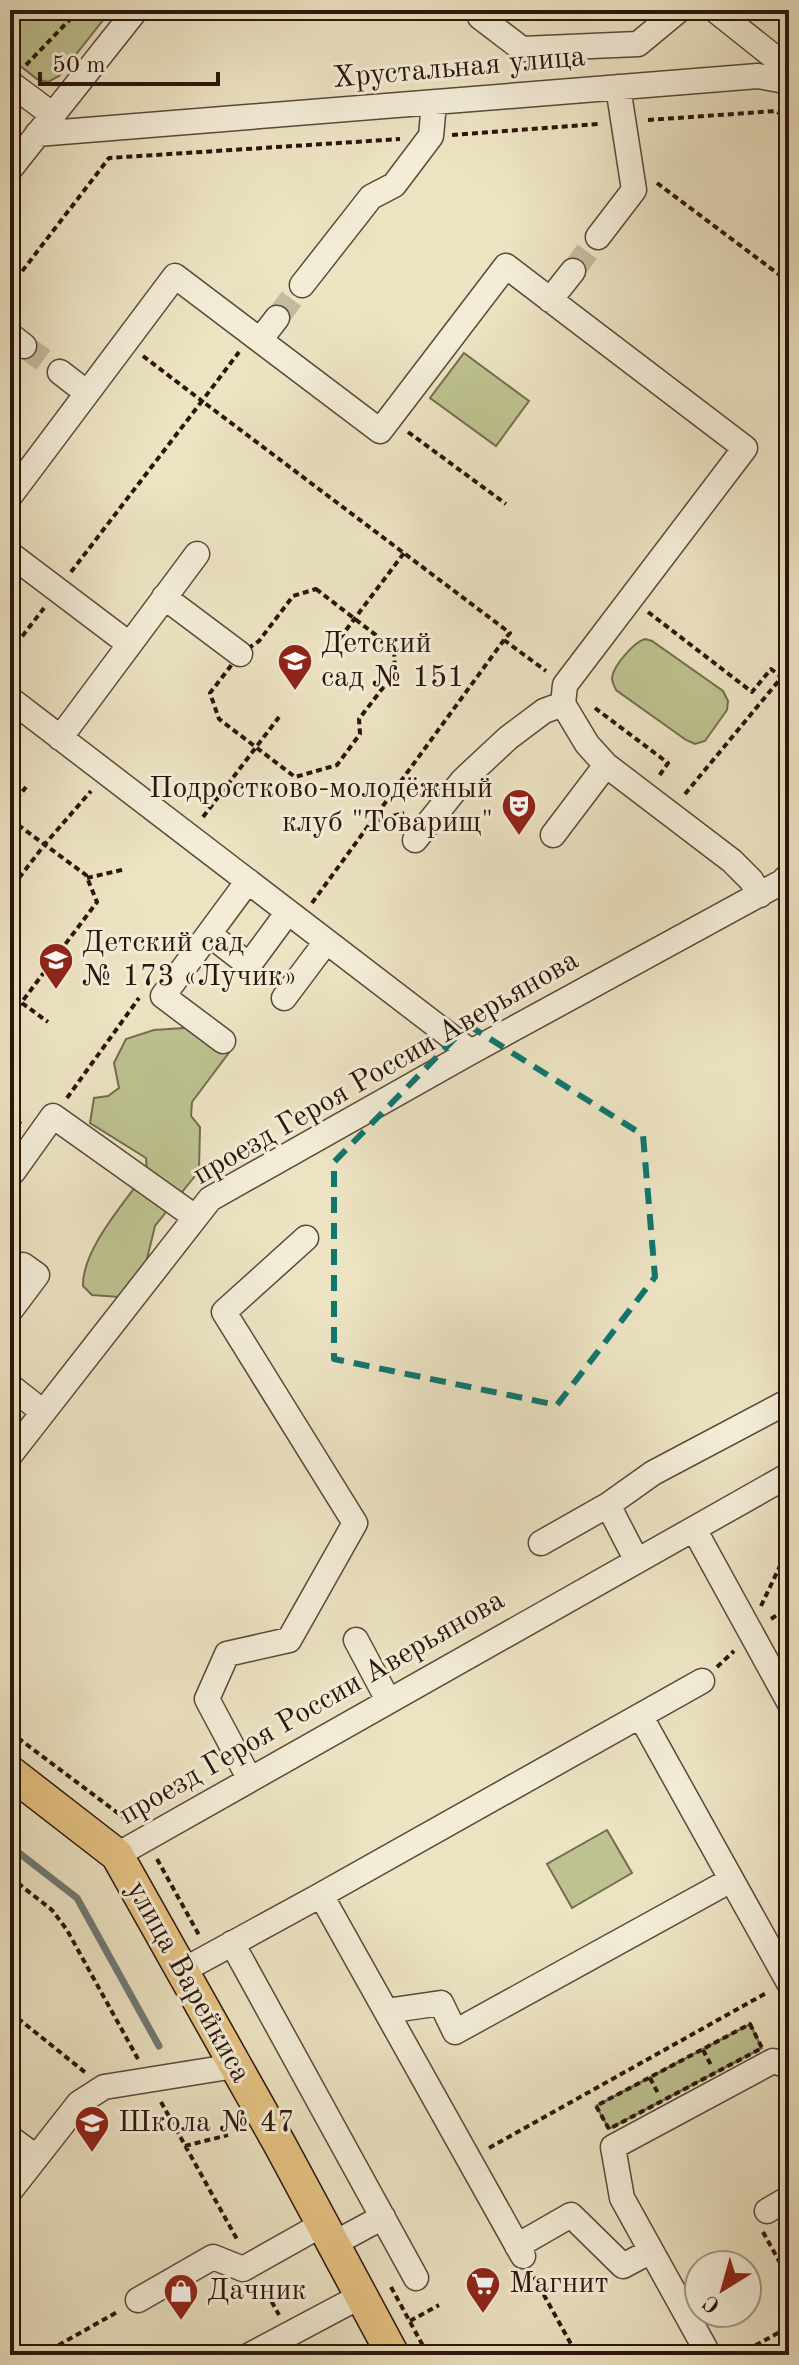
<svg xmlns="http://www.w3.org/2000/svg" width="799" height="2365" viewBox="0 0 799 2365" font-family="'Old Standard TT',serif">
<style>
.green{fill:#bdc290;stroke:#746c4e;stroke-width:2}
.lines{fill:none;stroke-linecap:round;stroke-linejoin:round}
.stream{stroke:#6f7976;stroke-width:7}
.minor-tunnel{stroke:#c5ba9e;stroke-width:24;stroke-dasharray:24 12;stroke-linecap:butt}
.minor-casing{stroke:#5b483a;stroke-width:27}
.major-casing{stroke:#2b150c;stroke-width:35}
.path{stroke:#2b150c;stroke-width:4;stroke-dasharray:6 4;stroke-linecap:butt}
.minor{stroke:#f3edd8;stroke-width:24}
.major{stroke:#e6c282;stroke-width:32}
.marked{fill:none;stroke:#0f766e;stroke-width:6;stroke-dasharray:16 10;stroke-linejoin:round}
.labels{text-anchor:middle;dominant-baseline:central;stroke-width:6;stroke-linejoin:round;paint-order:stroke}
.street-label{font-size:30px;fill:#2b150c;stroke:#f3edd8}
.poi-label{font-size:30px;fill:#2b150c;stroke:#f3edd8;text-anchor:start}
</style>
<rect width="100%" height="100%" fill="#ece3c3"/>
<filter id="stains"><feTurbulence type="fractalNoise" baseFrequency=".0025" numOctaves="4"/><feColorMatrix values="0 0 0 0 .2 0 0 0 0 .09 0 0 0 0 .02 0 0 0 .5 -.17"/></filter>
<radialGradient id="worn" r=".72"><stop offset=".6" stop-color="#630" stop-opacity="0"/><stop offset="1" stop-color="#630" stop-opacity=".3"/></radialGradient>
<path class="green" d="M10 10H111L59 76 48 82 37 79 10 58Z
M464 353 529 401 496 446 430 398Z
M645 639 652 641 723 691 728 701 727 710 705 741 695 744 686 740 616 690C614 685 612 683 612 678 613 666 634 642 645 639Z
M199 1027 213 1029 234 1046 192 1102 191 1116 200 1127 199 1171 155 1226 142 1279 119 1297 92 1295 83 1286C82 1249 126 1201 147 1171L146 1158 90 1123 94 1098 108 1096 119 1088 114 1063 126 1039 154 1030Z
M607 1830 632 1873 572 1908 547 1864Z
M750 2024 762 2048 609 2129 596 2106Z"/>
<g class="lines">
<path class="stream" d="M10 1846 77 1898 159 2046"/>
<path class="minor-tunnel" d="M573 271 598 237
M277 318 302 285
M24 346 60 372"/>
<g class="minor-casing">
<path id="minor" d="M715 10 784 65
M480 17 522 49 638 44 679 10
M10 83 53 115
M37 134 758 76 780 80 789 84
M10 169 136 10
M598 237 634 190 618 87
M302 285 371 197 394 185 431 136 434 103
M550 300 573 271
M10 335 24 346
M260 340 277 318
M60 372 87 393
M10 496 175 276 380 431 506 266 745 448 565 685 563 704 587 744 606 765 732 861 751 880 760 895
M10 554 129 644
M164 597 240 654
M10 699 467 1049 469 1053
M60 738 197 554
M553 835 606 765
M415 840 463 780 508 738 544 711 563 704
M209 934 249 965 288 912
M284 998 326 942
M223 1041 163 996 248 881
M13 1172 53 1116 195 1217
M10 1311 37 1275 23 1265
M10 1386 43 1412
M10 1455 210 1199 469 1053 782 882 789 875
M608 1505 637 1561
M694 1529 789 1702
M541 1543 608 1505 653 1473 789 1401
M356 1640 388 1700
M641 1717 789 1983
M249 1778 207 1699 227 1654 289 1640 355 1523 224 1312 306 1238
M117 1855 789 1475
M321 1895 702 1681
M232 1943 416 2278
M182 1971 321 1895 523 2256
M386 2011 441 2003 455 2032 731 1880
M10 2138 36 2157
M10 2191 79 2103 104 2087 235 2066
M767 2211 789 2198
M333 2244 383 2217
M517 2246 571 2215 623 2266 651 2251
M138 2300 213 2257 243 2269 323 2224
M705 2348 622 2198 613 2147 773 2061 789 2066
M250 2355 361 2296"/>
</g>
<g class="major-casing">
<path id="major" d="M10 1772 117 1855 279 2143 393 2355"/>
</g>
<path class="path" d="M26 65 79 10
M648 120 776 111 789 120
M452 135 599 124
M657 183 789 282
M10 287 109 158 400 139
M143 356 202 401 239 352
M408 432 506 504
M71 572 202 401 510 633 504 640 546 671
M316 589 394 649 395 672 359 719 360 734 337 765 295 777 219 719 210 693 240 654 259 641 293 596Z
M648 612 752 692 771 669 789 683
M334 646 404 553
M10 652 44 608
M595 708 668 763 659 776
M685 794 781 678
M10 807 26 787
M203 817 279 717
M10 819 86 875 97 902 12 1015 10 1014
M374 821 404 813
M19 878 45 844 91 791
M87 878 126 869
M312 903 504 640
M22 1003 48 1022
M67 1098 139 998
M10 1116 21 1124
M761 1606 789 1547
M771 1619 789 1607
M717 1667 734 1651
M10 1732 131 1823
M157 1859 199 1935
M10 1877 52 1910 67 1930 138 2059
M10 2012 86 2073
M750 2024 762 2048 609 2129 596 2106Z
M703 2050 712 2067
M650 2078 659 2095
M161 2102 238 2241
M185 2146 228 2135
M489 2148 768 1992
M763 2232 789 2279
M534 2277 577 2355
M262 2284 279 2315
M391 2287 428 2355
M410 2321 439 2305
M41 2355 119 2311
M738 2355 789 2327"/>
<use href="#minor" class="minor"/>
<use href="#major" class="major"/>
</g>
<path class="marked" d="M468 1025 643 1135 655 1277 557 1405 334 1359V1162Z"/>
<defs>
<g id="school-pin" transform="scale(1.8)"><path d="M0 17L-7.5 6A9.5 9.5 0 1 1 7.5 6Z" fill="#8f2418" stroke="#f3edd8"/><path d="M0-5L7-2L0 1L-7-2ZM-4 1L0 2.5L4 1V4Q0 6-4 4Z" fill="#fff"/></g>
<g id="theatre-pin" transform="scale(1.8)"><path d="M0 17L-7.5 6A9.5 9.5 0 1 1 7.5 6Z" fill="#8f2418" stroke="#f3edd8"/><path d="M-5-5.5Q0-4 5-5.5V0Q5 5 0 6Q-5 5-5 0ZM-3.3-2.5H-1v1.5H-3.3ZM1-2.5H3.3v1.5H1ZM-2.8 1Q0 5.5 2.8 1Z" fill="#fff"/></g>
<g id="supermarket-pin" transform="scale(1.8)"><path d="M0 17L-7.5 6A9.5 9.5 0 1 1 7.5 6Z" fill="#8f2418" stroke="#f3edd8"/><path d="M-6-5.5h2.5l.6 2H6L4.5 2H-2.5L-4.4-4H-6ZM-1.5 3.2a1.3 1.3 0 1 0 .1 0ZM3 3.2a1.3 1.3 0 1 0 .1 0Z" fill="#fff"/></g>
<g id="shop-pin" transform="scale(1.8)"><path d="M0 17L-7.5 6A9.5 9.5 0 1 1 7.5 6Z" fill="#8f2418" stroke="#f3edd8"/><path d="M-5-2.5h2.3a2.7 3.5 0 0 1 5.4 0H5L5.5 6h-11ZM-1.5-2.5h3a1.5 2.3 0 0 0-3 0Z" fill="#fff"/></g>
</defs>
<g fill-rule="evenodd">
<use href="#school-pin" x="295" y="661"/>
<use href="#theatre-pin" x="519" y="806"/>
<use href="#school-pin" x="56" y="960"/>
<use href="#school-pin" x="92" y="2123"/>
<use href="#supermarket-pin" x="483" y="2284"/>
<use href="#shop-pin" x="181" y="2291"/>
</g>
<g class="labels">
<g class="street-label">
<text transform="translate(459 68) rotate(-5)">Хрустальная улица</text>
<text transform="translate(386 1068) rotate(-30)">проезд Героя России Аверьянова</text>
<text transform="translate(312 1708) rotate(-30)">проезд Героя России Аверьянова</text>
<text transform="translate(188 1982) rotate(61)">улица Варейкиса</text>
</g>
<g class="poi-label">
<text x="321" y="644">Детский<tspan x="321" dy="34">сад № 151</tspan></text>
<text x="493" y="789" text-anchor="end">Подростково-молодёжный<tspan x="493" dy="34">клуб "Товарищ"</tspan></text>
<text x="82" y="943">Детский сад<tspan x="82" dy="34">№ 173 «Лучик»</tspan></text>
<text x="118" y="2123">Школа № 47</text>
<text x="509" y="2284">Магнит</text>
<text x="207" y="2291">Дачник</text>
</g>
</g>
<rect width="799" height="2365" fill="none" stroke="#ece3c3" stroke-width="40"/>
<rect x="12" y="12" width="775" height="2341" fill="none" stroke="#2b150c" stroke-width="4"/>
<rect x="20" y="20" width="759" height="2325" fill="none" stroke="#2b150c" stroke-width="2"/>
<g transform="translate(723 2289) rotate(217)"><circle r="38" fill="#f3edd8" stroke="#a39786" stroke-width="2"/>
<path d="M0-6L14 30L0 20L-14 30Z" fill="#8f2418"/>
<text y="-12" font-size="22" font-weight="bold" text-anchor="middle" fill="#2b150c">С</text>
</g>
<path d="M40 72v12h178v-12" fill="none" stroke="#2b150c" stroke-width="4"/>
<text x="52" y="72" font-size="24" fill="#2b150c" stroke="#f3edd8" stroke-width="6" paint-order="stroke">50 m</text>
<rect width="100%" height="100%" filter="url(#stains)"/>
<rect width="100%" height="100%" fill="url(#worn)"/>
</svg>
